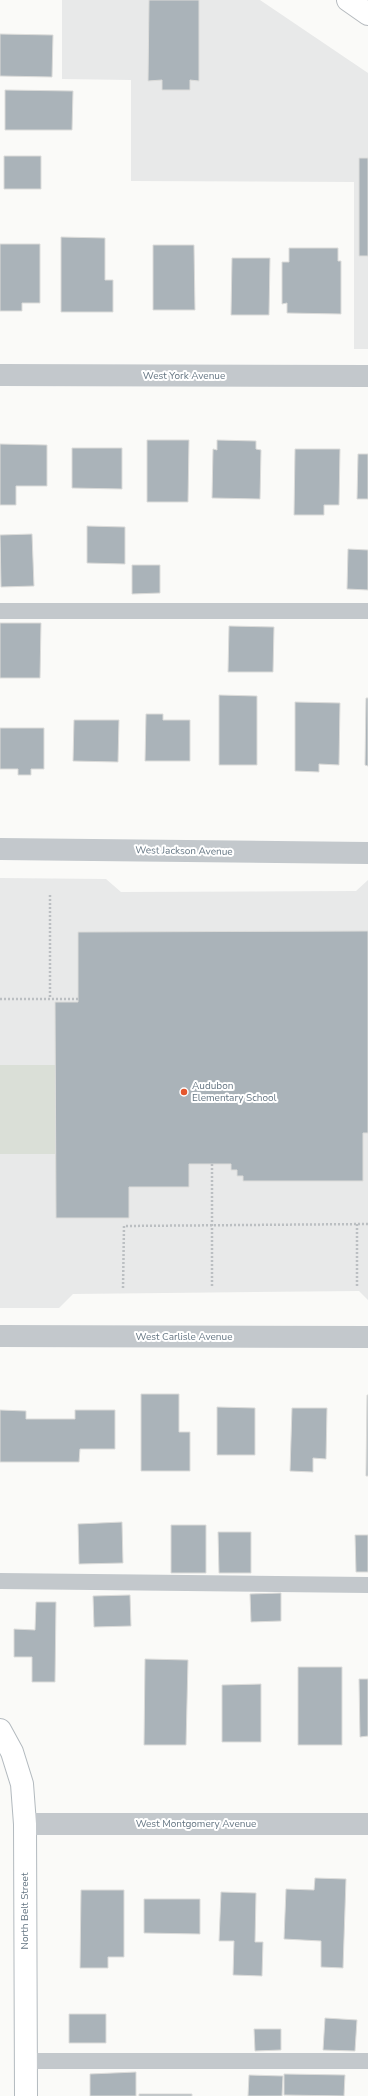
<svg xmlns="http://www.w3.org/2000/svg" width="368" height="2096" viewBox="0 0 368 2096" font-family="'Nunito Sans',sans-serif">
<style>
.built{fill:#e8e9e9}
.green{fill:#dadfd7}
.building{fill:#aab3b9;stroke:#dcdcda}
.lines{fill:none;stroke-linecap:round;stroke-linejoin:round}
.secondary-casing{stroke:#b3babf;stroke-width:24}
.primary-casing{stroke:#b5babe;stroke-width:24}
.path{stroke:#bbbfc2;stroke-width:2.5;stroke-dasharray:2 2;stroke-linecap:butt}
.lane{stroke:#c3c8cc;stroke-width:16}
.street{stroke:#c3c8cc;stroke-width:22}
.secondary{stroke:#fff;stroke-width:22}
.primary{stroke:#fff;stroke-width:22}
.poi-dot{fill:#e4572e;stroke:#fff;stroke-width:1.5}
.labels{text-anchor:middle;dominant-baseline:central;stroke-width:4;stroke-linejoin:round;paint-order:stroke}
.street-label{font-size:10px;fill:#657683;stroke:#fff}
.poi-label{font-size:10px;fill:#657683;stroke:#fff;text-anchor:start}
</style>
<rect width="100%" height="100%" fill="#fafaf8"/>
<path class="built" d="M62 0H260L368 73V349H354V182L131 181V80L62 79Z
M0 878 106 879 121 892 356 891 368 880V1300L359 1291 73 1294 59 1308H0Z"/>
<path class="green" d="M0 1065H55V1154H0Z"/>
<path class="building" d="M149 0H199V81L190 80V90H162V80L148 81Z
M0 34 53 35 52 77 0 76Z
M5 90 73 91 72 130H5Z
M4 156H41V189H4Z
M359 158H368V256H359Z
M61 237 105 238V280H113V312H61Z
M0 244H40V303H22V311H0Z
M153 245H194L195 310H153Z
M289 248H338V261H341V314L287 313V303L282 304V262H289Z
M232 258H270L269 315H231Z
M147 440H189L188 502H147Z
M217 440 256 441V449L261 450 260 499 212 498 213 449 217 450Z
M0 444 47 445V486H16V505H0Z
M72 448H122V489L72 488Z
M295 449H340L339 505H324V515H294Z
M358 454H368V499H357Z
M87 526 125 527V564L87 563Z
M32 534 34 586 1 587 0 535Z
M348 549 368 550V590L347 589Z
M132 565H160V593L132 594Z
M0 623H41L40 678H0Z
M229 626 274 627 273 672H228Z
M219 695 257 696V765H219Z
M366 698H368V766L365 765Z
M295 702 340 703 339 765 319 764V772L295 771Z
M146 714H163V720H190V761H145Z
M74 720H119L118 762 73 761Z
M0 728H44V769H31V775H18V769H0Z
M368 931V1133H363V1181H243V1176H237V1170H231V1164H189V1187H129V1218H56L55 1002H78V932Z
M141 1394H179V1432H190V1471H141Z
M367 1395H368V1476H366Z
M217 1407 255 1408V1455H217Z
M292 1408H327L326 1459 313 1458V1472L290 1471Z
M0 1410 26 1411V1419H75V1410H115V1449H80L79 1462H0Z
M122 1522 123 1563 79 1564 78 1524Z
M171 1525H206V1573H171Z
M218 1532H251V1573H219Z
M355 1535H368V1572H356Z
M281 1593V1621L251 1622 250 1594Z
M130 1595 131 1626 94 1627 93 1596Z
M36 1602H56L55 1682H32V1657H14V1629L35 1630Z
M145 1659 188 1660 186 1745H144Z
M298 1667H342V1745H298Z
M359 1679H368V1736L360 1737Z
M261 1684V1742H222V1685Z
M315 1878 346 1879 343 1968 321 1967V1941L284 1939 286 1889 314 1890Z
M81 1890H124V1957H108V1968H80Z
M221 1892 256 1893 255 1942H263L262 1976 233 1975 234 1941H219Z
M144 1899H200V1934L144 1933Z
M69 2014H106V2043H69Z
M325 2018 357 2020 355 2051 323 2050Z
M254 2029H281V2050L255 2051Z
M136 2072V2096H90V2074Z
M284 2074 345 2075 344 2096 284 2095Z
M249 2075 283 2076 282 2096H248Z
M139 2094H192V2096H139Z"/>
<g class="lines">
<g class="secondary-casing">
<path id="secondary" d="M0 1730 12 1752 22 1784 25 1824 26 2096"/>
</g>
<g class="primary-casing">
<path id="primary" d="M348 0 368 14"/>
</g>
<path class="path" d="M50 895V999
M0 999H78
M212 1164V1288
M357 1224V1287
M123 1288 124 1226 368 1224"/>
<path class="lane" d="M0 611H368
M0 1581 368 1585
M26 2061H368"/>
<path class="street" d="M0 375 368 376
M0 849 368 853
M0 1336 368 1337
M25 1824H368"/>
<use href="#secondary" class="secondary"/>
<use href="#primary" class="primary"/>
</g>
<circle class="poi-dot" cx="184" cy="1092" r="4"/>
<g class="labels">
<g class="street-label">
<text x="184" y="376">West York Avenue</text>
<text transform="translate(184 851) rotate(1)">West Jackson Avenue</text>
<text x="184" y="1337">West Carlisle Avenue</text>
<text x="196" y="1824">West Montgomery Avenue</text>
<text transform="translate(25 1911) rotate(-90)">North Belt Street</text>
</g>
<g class="poi-label">
<text x="192" y="1086">Audubon<tspan x="192" dy="12">Elementary School</tspan></text>
</g>
</g>
</svg>
